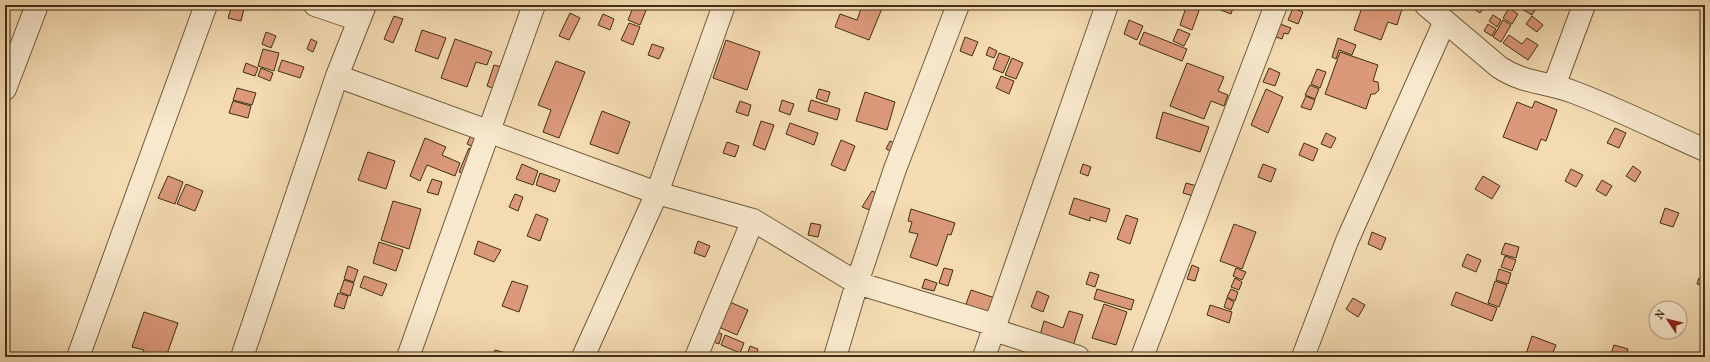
<svg xmlns="http://www.w3.org/2000/svg" width="1710" height="362" viewBox="0 0 1710 362" font-family="'IM FELL French Canon',serif">
<style>
.building{fill:#db9979;stroke:#412f15}
.lines{fill:none;stroke-linecap:round;stroke-linejoin:round}
.minor-casing{stroke:#6e5a3c;stroke-width:24}
.minor{stroke:#f8e8cd;stroke-width:22}
</style>
<rect width="100%" height="100%" fill="#f4dbb2"/>
<filter id="stains"><feTurbulence type="fractalNoise" baseFrequency=".005" numOctaves="4"/><feColorMatrix values="0 0 0 0 .2 0 0 0 0 .09 0 0 0 0 .02 0 0 0 .5 -.17"/></filter>
<radialGradient id="worn" r=".72"><stop offset=".6" stop-color="#630" stop-opacity="0"/><stop offset="1" stop-color="#630" stop-opacity=".3"/></radialGradient>
<path class="building" d="M232 5 244 9 241 21 228 18Z
M592 5H605L603 9Z
M634 5 647 8 640 25 628 20Z
M648 5H661L660 9Z
M850 5 883 6 869 40 835 27 840 14 857 20 861 9Z
M1137 5H1146L1145 8Z
M1187 5H1201L1192 30 1180 25Z
M1208 5H1234L1231 14Z
M1363 5H1395L1402 9 1397 25 1388 22 1381 40 1354 30Z
M1472 5H1485L1480 13 1471 7Z
M1525 5H1538L1532 15 1522 9Z
M1293 8 1303 12 1298 24 1288 20Z
M1509 8 1518 14 1512 24 1503 18Z
M570 13 580 18 569 40 559 36Z
M603 14 614 19 610 30 598 25Z
M1493 15 1501 20 1497 27 1489 21Z
M394 16 403 19 393 43 384 39Z
M1532 16 1543 25 1537 32 1526 24Z
M1129 20 1143 26 1137 40 1124 34Z
M1503 20 1511 25 1501 42 1493 37Z
M629 23 640 27 633 45 621 40Z
M1280 24 1291 28 1288 34 1284 33 1282 39 1276 37Z
M1488 24 1496 29 1492 36 1484 31Z
M1178 29 1190 34 1184 46 1173 41Z
M422 30 446 38 438 59 415 51Z
M266 32 276 36 271 48 262 44Z
M1144 32 1187 49 1182 61 1139 44Z
M1509 35 1522 44 1527 38 1538 45 1528 60 1503 43Z
M965 37 978 42 972 56 960 51Z
M1338 38 1356 45 1352 55 1339 50 1336 59 1332 57Z
M311 39 317 42 313 52 307 49Z
M455 39 492 52 487 65 476 62 467 87 441 78Z
M726 40 760 52 747 90 713 78Z
M652 44 664 48 659 59 648 55Z
M989 47 997 51 994 58 986 55Z
M263 49 279 53 274 71 258 66Z
M1340 52 1378 65 1373 81 1378 82 1379 90 1375 94H1371L1366 109 1325 94Z
M999 53 1010 57 1003 73 993 69Z
M1012 58 1023 63 1016 79 1005 75Z
M282 60 304 67 300 78 278 71Z
M556 61 585 72 559 138 543 132 551 110 538 105Z
M246 63 258 68 255 76 243 72Z
M1187 63 1224 77 1218 91 1228 95 1224 106 1211 101 1204 119 1170 106Z
M494 65 502 67 495 89 487 86Z
M261 68 273 73 270 81 258 76Z
M1269 68 1280 73 1275 86 1263 82Z
M1317 69 1326 72 1320 88 1311 84Z
M1001 76 1014 81 1009 94 996 88Z
M1310 85 1319 89 1315 99 1305 95Z
M237 88 256 93 252 105 233 100Z
M819 89 830 92 827 102 816 98Z
M1266 89 1283 97 1268 133 1251 125Z
M865 92 895 102 887 130 856 121Z
M1306 96 1315 100 1311 110 1301 107Z
M782 100 794 104 790 115 779 111Z
M811 100 840 109 837 120 808 111Z
M233 101 251 106 248 118 229 113Z
M740 101 751 105 748 116 736 112Z
M1535 101 1557 110 1546 141 1541 139 1537 150 1503 137 1517 102 1532 108Z
M602 111 630 122 618 154 590 144Z
M1163 112 1209 127 1200 152 1156 138Z
M761 121 774 125 765 150 753 145Z
M790 123 818 133 814 145 786 134Z
M1615 128 1626 133 1619 148 1607 143Z
M1326 133 1336 138 1331 148 1321 144Z
M471 135 480 138 476 148 467 144Z
M425 138 446 147 442 155 460 163 455 176 427 165 420 181 410 176Z
M841 140 855 146 845 171 831 165Z
M890 141 899 145 896 153 886 149Z
M727 142 739 146 735 157 723 153Z
M1304 143 1318 149 1313 161 1299 155Z
M469 148 477 152 468 175 459 172Z
M368 152 395 161 386 189 358 180Z
M522 164 538 171 533 185 516 179Z
M1083 164 1091 167 1088 176 1080 173Z
M1263 164 1276 169 1271 182 1258 177Z
M1633 166 1641 172 1635 182 1626 176Z
M1571 169 1583 175 1576 187 1565 181Z
M540 173 560 180 555 192 536 185Z
M168 176 183 182 175 204 158 198Z
M1483 176 1500 186 1492 199 1475 189Z
M432 179 442 182 438 195 427 192Z
M1602 180 1612 186 1606 196 1596 190Z
M1186 183 1197 186 1193 196 1183 193Z
M186 184 203 191 195 211 177 204Z
M872 191 878 194 872 211 862 207Z
M515 194 523 197 518 211 509 207Z
M1074 198 1110 209 1106 222 1090 217V221L1069 214Z
M393 201 421 209 409 249 381 240Z
M1665 208 1679 213 1673 227 1660 223Z
M911 209 955 223 951 235 948 234 937 266 910 257 918 234 909 232 912 222 908 221Z
M536 214 548 219 540 241 527 236Z
M1126 215 1138 219 1130 244 1117 239Z
M811 223 821 225 818 237 808 235Z
M1234 224 1256 232 1242 269 1220 261Z
M1372 232 1386 238 1381 250 1368 244Z
M478 241 501 250 494 262 474 254Z
M698 241 710 246 705 257 694 253Z
M379 242 403 250 396 271 373 263Z
M1505 243 1519 247 1516 258 1501 254Z
M1467 254 1481 260 1476 272 1462 266Z
M1505 256 1516 260 1512 271 1501 267Z
M1192 265 1199 268 1195 281 1187 279Z
M348 266 358 270 354 282 344 279Z
M1705 267V278L1701 276Z
M944 268 953 270 948 286 939 283Z
M1236 268 1246 272 1242 280 1233 276Z
M1499 269 1511 273 1508 284 1496 280Z
M1090 272 1099 275 1095 287 1086 284Z
M364 276 387 284 382 296 360 287Z
M1235 278 1242 282 1239 290 1231 287Z
M1699 278 1705 280V286L1697 284Z
M925 279 937 283 934 291 922 288Z
M344 280 354 283 350 296 340 292Z
M512 281 528 286 519 312 502 306Z
M1495 281 1507 285 1499 307 1488 303Z
M1097 289 1134 300 1131 310 1094 299Z
M1231 289 1238 292 1235 301 1227 297Z
M971 290 995 298 990 315 965 307Z
M1037 291 1049 296 1043 312 1031 307Z
M1456 292 1497 308 1492 321 1451 305Z
M338 293 348 296 344 309 334 306Z
M1227 298 1234 302 1231 310 1224 307Z
M1353 298 1365 305 1358 317 1346 309Z
M723 299 748 310 737 335 712 324Z
M1104 304 1127 312 1116 345 1092 338Z
M1210 305 1232 312 1229 323 1207 315Z
M1069 311 1083 315 1073 346 1040 335 1044 321 1063 328Z
M144 312 178 323 166 357H142L144 350 132 347Z
M709 329 722 334 719 344 706 339Z
M725 335 744 343 740 353 721 345Z
M1532 336 1556 345 1551 357H1525Z
M1614 345 1628 349 1625 357H1610Z
M750 346 758 349 755 357 747 355Z
M495 350 509 354 507 357H492Z"/>
<g class="lines">
<g class="minor-casing">
<path id="minor" d="M315 5 359 20
M1426 5 1499 67C1524 84 1549 82 1576 93 1620 110 1662 131 1705 150
M337 76 657 193 753 220 857 283 995 325
M1554 86 1584 5
M5 89 37 5
M994 330 1078 357
M78 357 206 5
M242 357 337 76 365 5
M408 357 534 5
M583 357 657 193 724 5
M696 357 753 220
M835 357 857 283 895 169 958 5
M984 357 1107 5
M1142 357 1276 5
M1303 357 1347 241 1445 21"/>
</g>
<use href="#minor" class="minor"/>
</g>
<rect width="1710" height="362" fill="none" stroke="#f4dbb2" stroke-width="20"/>
<rect x="6" y="6" width="1698" height="350" fill="none" stroke="#412f15" stroke-width="2"/>
<rect x="10" y="10" width="1690" height="342" fill="none" stroke="#412f15"/>
<g transform="translate(1668 320) rotate(305)"><circle r="19" fill="#f8e8cd" stroke="#af9e83"/>
<path d="M0-3L7 15L0 10L-7 15Z" fill="#8f2418"/>
<text y="-6" font-size="11" font-weight="bold" text-anchor="middle" fill="#412f15">N</text>
</g>
<rect width="100%" height="100%" filter="url(#stains)"/>
<rect width="100%" height="100%" fill="url(#worn)"/>
</svg>
